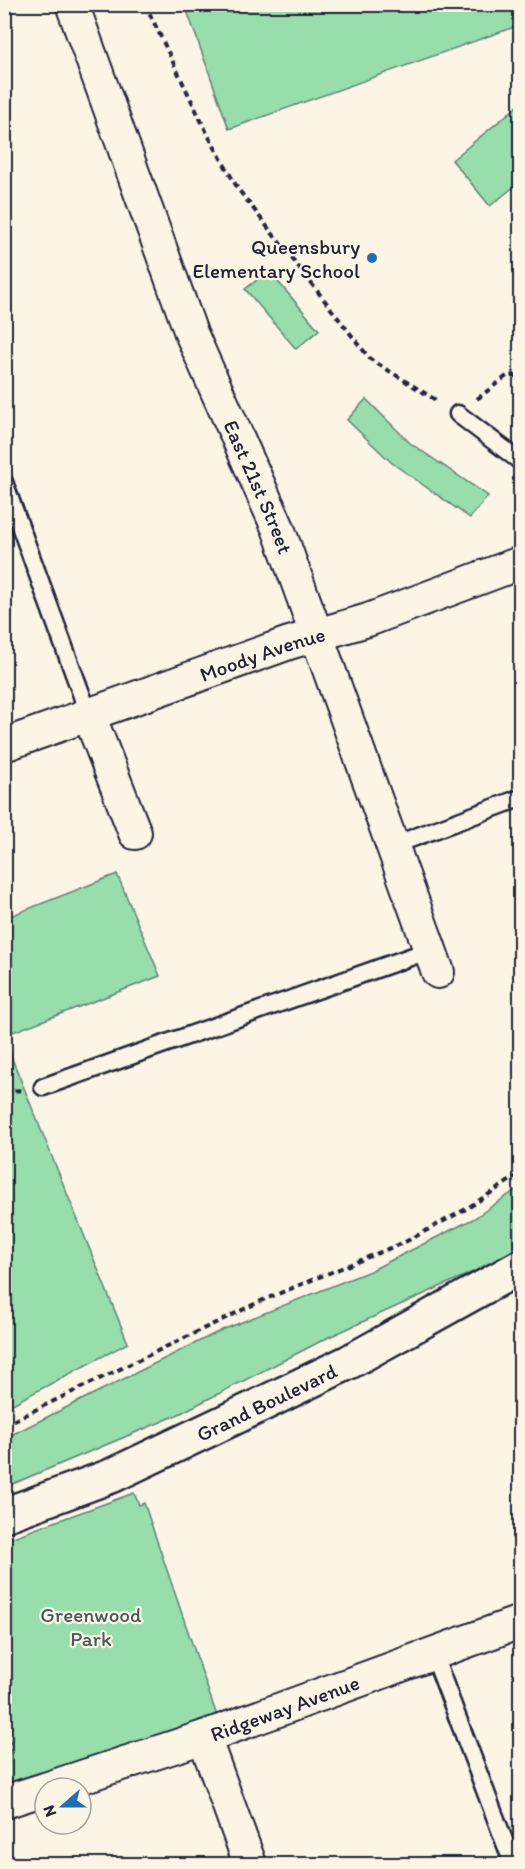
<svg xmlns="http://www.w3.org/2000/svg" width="525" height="1869" viewBox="0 0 525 1869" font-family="Itim,sans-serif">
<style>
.green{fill:#98deac;stroke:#5d8074;stroke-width:1.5}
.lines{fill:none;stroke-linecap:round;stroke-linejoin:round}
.service-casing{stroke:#22223b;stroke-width:21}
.minor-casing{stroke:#22223b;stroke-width:36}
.tertiary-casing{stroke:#22223b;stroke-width:38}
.path{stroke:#22223b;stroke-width:4;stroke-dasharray:6 4.5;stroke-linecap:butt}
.service{stroke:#fcf5e5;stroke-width:16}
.minor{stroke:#fcf5e5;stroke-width:32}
.tertiary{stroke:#fcf5e5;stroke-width:33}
.poi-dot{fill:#1f6fb2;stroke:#fcf5e5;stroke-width:2}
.labels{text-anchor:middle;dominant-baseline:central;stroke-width:4.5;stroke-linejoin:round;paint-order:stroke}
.poi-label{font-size:21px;fill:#22223b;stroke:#fcf5e5;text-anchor:end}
.street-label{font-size:21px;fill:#22223b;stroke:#fcf5e5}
.park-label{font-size:21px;fill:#455a5d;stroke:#fcf5e5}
</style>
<rect width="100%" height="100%" fill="#fcf5e5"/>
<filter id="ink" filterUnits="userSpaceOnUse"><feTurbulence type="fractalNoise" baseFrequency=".0167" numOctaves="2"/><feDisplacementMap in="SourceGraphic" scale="12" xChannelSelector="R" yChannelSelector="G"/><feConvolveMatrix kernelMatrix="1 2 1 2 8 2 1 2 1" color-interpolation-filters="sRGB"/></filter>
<g filter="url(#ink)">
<path class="green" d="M185 5H520V25L229 129Z
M520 104V182L490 206 452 160Z
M269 271 319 330 296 349 245 289Z
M366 399 410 443 488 496 470 518 392 463 347 420Z
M117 874 160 976 5 1035V918Z
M4 1039 128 1343 5 1408H4Z
M520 1187V1250L517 1252 329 1337 175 1416 5 1487V1438L222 1330 370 1271 473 1219Z
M134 1493 139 1505 144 1503 217 1716 5 1793V1540Z"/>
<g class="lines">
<g class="service-casing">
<path id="service" d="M458 414 520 461
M4 482 89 715
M394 845 520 798
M43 1087 430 950
M433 1653 513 1864"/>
</g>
<g class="minor-casing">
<g id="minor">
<path id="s1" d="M72 4 191 333 278 528 438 972"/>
<path d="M89 715 135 833"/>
<path id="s2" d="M4 745 289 643 368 620 520 563"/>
<path d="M204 1737 250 1864"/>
<path id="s3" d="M48 1788 204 1737 520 1622"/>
<path d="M4 1802 45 1789"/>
</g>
</g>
<g class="tertiary-casing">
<g id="tertiary">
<path id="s4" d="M4 1515 111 1476 250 1410 349 1362 520 1267"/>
</g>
</g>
<path class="path" d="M145 4 208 135 238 189 370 359 439 402
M477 399 508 375 520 377
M4 1092 22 1090
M4 1425 263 1300 405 1242 466 1209 520 1174
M4 1728 9 1743 7 1768"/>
<use href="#service" class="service"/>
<use href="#minor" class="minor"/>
<use href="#tertiary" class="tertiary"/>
</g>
</g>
<circle class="poi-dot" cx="372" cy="258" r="6"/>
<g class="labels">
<g class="poi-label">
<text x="360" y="246">Queensbury<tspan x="360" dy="24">Elementary School</tspan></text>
</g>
<g class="street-label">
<text stroke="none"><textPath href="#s1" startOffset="518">East 21st Street</textPath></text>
<text stroke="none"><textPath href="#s2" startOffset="274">Moody Avenue</textPath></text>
<text stroke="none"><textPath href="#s4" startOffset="286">Grand Boulevard</textPath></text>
<text stroke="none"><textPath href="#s3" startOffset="250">Ridgeway Avenue</textPath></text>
</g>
<g class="park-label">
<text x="91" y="1614">Greenwood<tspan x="91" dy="24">Park</tspan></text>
</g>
</g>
<rect width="525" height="1869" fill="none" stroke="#fcf5e5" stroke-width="24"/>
<rect x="12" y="12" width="501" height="1845" fill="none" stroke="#22223b" stroke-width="2" filter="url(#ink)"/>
<g transform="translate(63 1806) rotate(249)"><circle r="28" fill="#fcf5e5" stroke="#a5a1a1" stroke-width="1.5"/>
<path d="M0-4.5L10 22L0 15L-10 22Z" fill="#1f6fb2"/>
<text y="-9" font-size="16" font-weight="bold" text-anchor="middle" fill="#22223b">N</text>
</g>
</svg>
